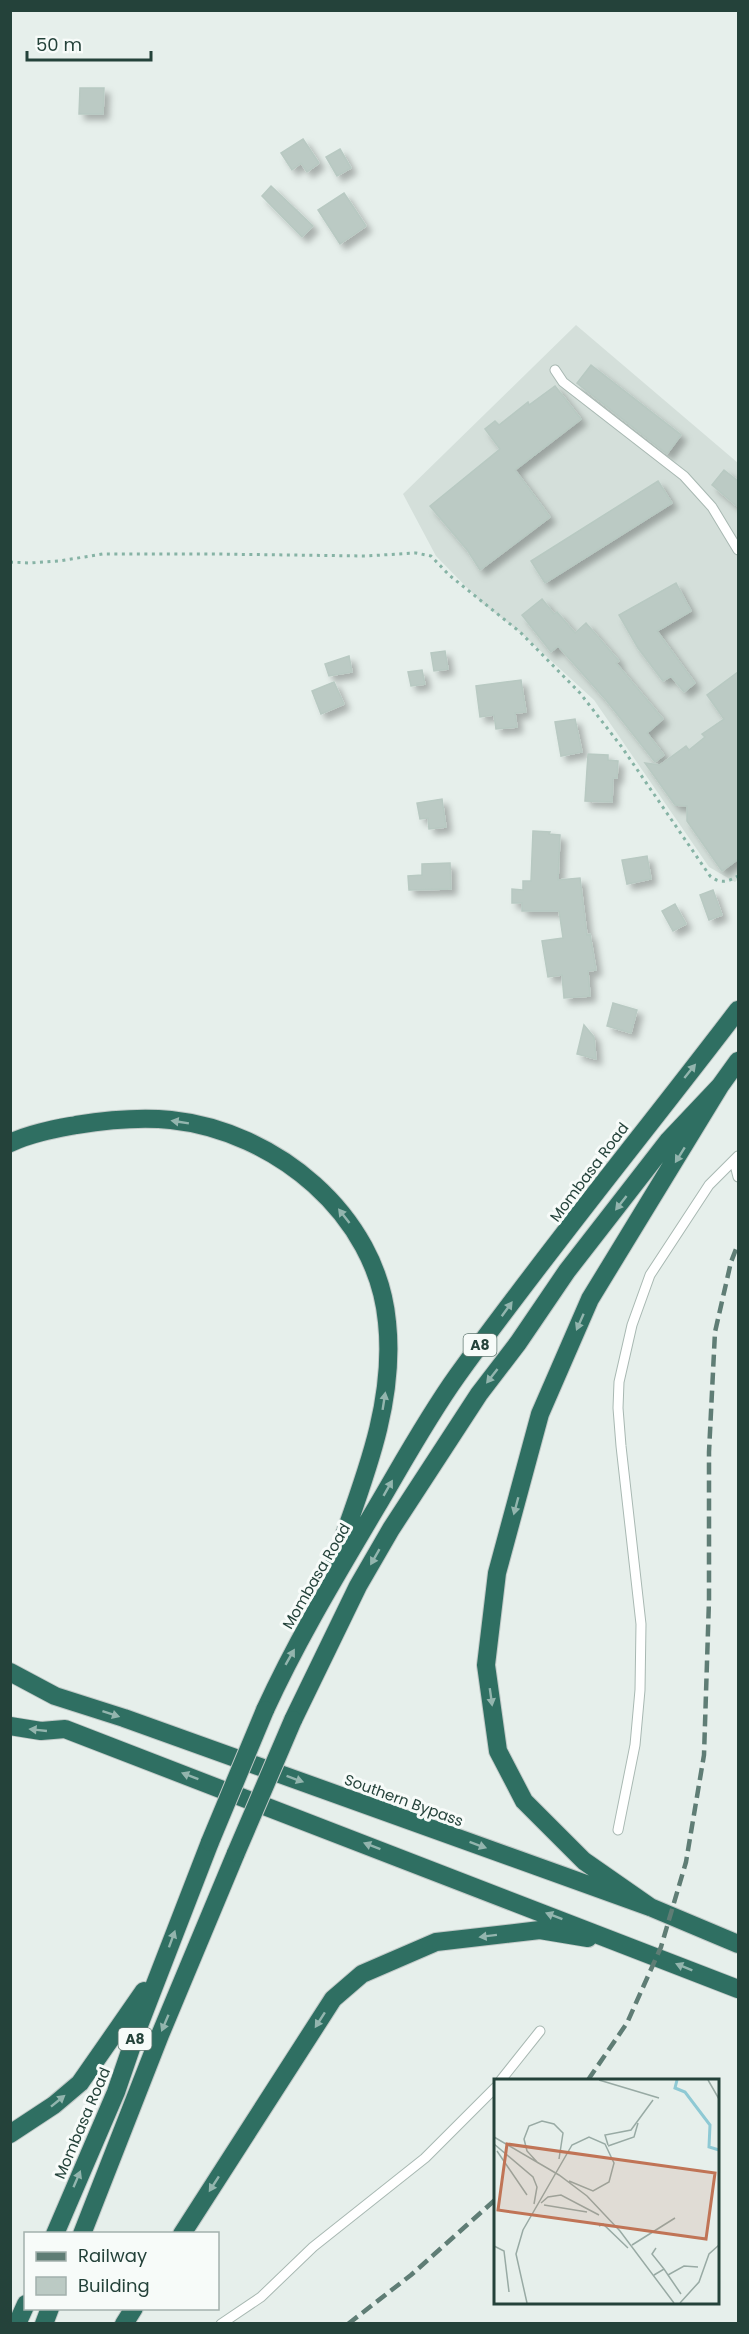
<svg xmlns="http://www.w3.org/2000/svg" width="749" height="2334" viewBox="0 0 749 2334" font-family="Poppins,sans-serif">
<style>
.built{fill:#d4dfda}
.building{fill:#bbcac4;stroke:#b8c9c2;stroke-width:1.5;filter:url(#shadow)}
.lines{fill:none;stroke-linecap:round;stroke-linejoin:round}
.lane-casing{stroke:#a8b8b2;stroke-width:11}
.highway-casing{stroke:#c2cac8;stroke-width:20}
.path{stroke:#86b3a5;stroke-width:3;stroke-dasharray:3 4.5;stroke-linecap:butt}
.lane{stroke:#fff;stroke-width:9}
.highway{stroke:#2f6f62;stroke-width:18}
.rail{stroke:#5f7d75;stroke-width:4.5;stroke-dasharray:12 6;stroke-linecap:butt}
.highway-bridge-casing{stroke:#c2cac8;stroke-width:20;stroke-linecap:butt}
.highway-bridge{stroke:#2f6f62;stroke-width:18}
.oneway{fill:#93b5ae}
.labels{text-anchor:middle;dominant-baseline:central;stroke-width:6;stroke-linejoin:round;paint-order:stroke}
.shield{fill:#f7fbf9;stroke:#637a73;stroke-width:1.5}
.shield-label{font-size:14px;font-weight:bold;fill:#24423a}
.street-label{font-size:15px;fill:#24423a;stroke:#f7fbf9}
.inset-river{fill:none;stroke:#8ec9d4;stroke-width:3}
.inset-road{fill:none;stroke:#98aaa4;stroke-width:1.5}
.view{fill:#c07456;fill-opacity:0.15;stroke:#c07456;stroke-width:3}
.inset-edge{fill:none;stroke:#24423a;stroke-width:3}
</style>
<defs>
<filter id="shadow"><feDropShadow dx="5.5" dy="5.5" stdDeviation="3" flood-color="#0004"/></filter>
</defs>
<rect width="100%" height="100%" fill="#e6efeb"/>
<path class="built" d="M576 325 738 463V879L735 882 709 867 594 700 520 632 482 603 436 556 403 494Z"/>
<path class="building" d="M80 88H104L103 114H79Z
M303 139 319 163 307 172 301 163 292 170 281 153Z
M340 149 351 168 337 176 326 157Z
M271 186 313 226 302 237 262 196Z
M344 193 366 226 340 244 318 210Z
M591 365 681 435 667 454 577 383Z
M555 386 581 419 515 470 550 517 480 570 468 551 430 506 500 449 485 429 495 421 499 425 528 402 529 405Z
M724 470 738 481V507L712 485Z
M658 481 672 503 545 583 531 561Z
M676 583 691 611 657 631 695 683 684 692 671 676 663 681 638 648 619 615Z
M542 599 554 614 557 612 575 633 586 623 619 661 616 663 663 719 647 733 664 755 655 762 606 700 558 646 551 652 522 615Z
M445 651 448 669 434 671 431 653Z
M349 656 352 672 329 676 325 664Z
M422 670 425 684 411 686 408 672Z
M738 672V859L722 871 687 821V806L675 805 645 763 660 765 686 746 689 750 705 737 702 734 724 719 707 695Z
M521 680 526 712 515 713 517 727 496 729 494 715 480 717 476 686Z
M334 682 344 704 321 714 312 691Z
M575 719 582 752 561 756 555 722Z
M588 754 608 755V760L618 761 617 778H613L612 802 585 801Z
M442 799 446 827 429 829 428 818 420 819 417 803Z
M533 831 550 832 549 834 560 835 558 880 580 878 587 935 590 934 596 970 588 971 590 996 564 998 562 975 548 977 542 941 563 938 559 911H522V903H512V889L523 890V881H531Z
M647 856 651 879 627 884 622 860Z
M450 863 451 889 409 890 408 876 422 875V864Z
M713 890 722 915 709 920 700 895Z
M675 904 686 924 673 931 662 911Z
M613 1003 637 1010 631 1033 607 1026Z
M584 1025 594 1037 596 1059 577 1054Z"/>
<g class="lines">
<g class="lane-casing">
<path id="lane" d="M555 370 563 382 684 476 712 507 738 550
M738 1156 736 1169 738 1177
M618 1830 635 1745 640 1690 641 1624 621 1446 618 1408 619 1382 632 1325 650 1275 709 1185 738 1156
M501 2080 540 2031
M221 2324 261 2297 313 2247 425 2158 496 2087"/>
</g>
<g class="highway-casing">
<path id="highway" d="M10 1143C31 1133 55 1129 76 1125 107 1120 140 1117 171 1120 275 1131 377 1214 387 1322 396 1406 361 1486 334 1564
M10 1672 55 1696 124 1718 650 1907 738 1944
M265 1710C297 1640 337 1574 376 1508 402 1464 427 1418 457 1376 547 1251 645 1132 738 1010
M293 1720 358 1586 391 1529 479 1394 518 1343 567 1271 668 1141 720 1086 738 1061
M10 1726 41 1731 65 1729 738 1989
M650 1907 584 1861 524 1801 498 1751 486 1665 497 1573 540 1414 590 1299 720 1086
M10 2134 54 2105 80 2083 144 1991
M55 2234 116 2092 138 2028 210 1842
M82 2234 160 2035 236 1853
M182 2234 333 1999 362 1974 436 1942 540 1930 588 1938
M17 2324 26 2304
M44 2324 50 2308
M124 2324 134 2308"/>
</g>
<path class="path" d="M10 562 30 563 59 561 103 554H213L365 556 416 553 431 556 449 575 520 632 580 693 621 746 710 876C720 884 728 882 738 876"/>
<use href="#lane" class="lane"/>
<use href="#highway" class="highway"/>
<path class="rail" d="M588 2080 627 2023 661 1947 686 1862 704 1755 709 1600V1452L715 1332 731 1262 738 1244
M348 2324 411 2275 496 2199"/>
<g class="highway-bridge-casing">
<path id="highway-bridge" d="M210 1842 265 1710
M236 1853 293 1720"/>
</g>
<use href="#highway-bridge" class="highway-bridge"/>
</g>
<defs><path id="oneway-solid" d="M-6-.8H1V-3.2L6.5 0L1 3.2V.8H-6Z" transform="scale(1.5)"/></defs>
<g class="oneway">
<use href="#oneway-solid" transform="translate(690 1071) rotate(-51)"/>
<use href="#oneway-solid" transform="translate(180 1122) rotate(-171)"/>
<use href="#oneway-solid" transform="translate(680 1155) rotate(122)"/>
<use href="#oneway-solid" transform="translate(621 1203) rotate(128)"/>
<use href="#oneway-solid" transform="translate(344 1216) rotate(-128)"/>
<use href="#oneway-solid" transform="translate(507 1309) rotate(-54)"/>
<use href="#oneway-solid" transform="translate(580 1322) rotate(114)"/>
<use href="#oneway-solid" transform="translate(492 1376) rotate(128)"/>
<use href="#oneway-solid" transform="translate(384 1401) rotate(-81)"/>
<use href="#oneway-solid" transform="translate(388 1488) rotate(-60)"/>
<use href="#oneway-solid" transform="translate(516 1506) rotate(105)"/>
<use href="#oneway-solid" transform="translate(375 1557) rotate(120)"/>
<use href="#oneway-solid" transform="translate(290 1657) rotate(-60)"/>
<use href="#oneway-solid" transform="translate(491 1697) rotate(82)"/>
<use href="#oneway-solid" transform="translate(111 1714) rotate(18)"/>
<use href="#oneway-solid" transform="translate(38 1730) rotate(-174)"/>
<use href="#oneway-solid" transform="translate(190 1776) rotate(-159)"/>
<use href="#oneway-solid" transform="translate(295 1779) rotate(20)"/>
<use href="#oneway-solid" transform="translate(478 1845) rotate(20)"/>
<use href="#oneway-solid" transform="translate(372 1846) rotate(-159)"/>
<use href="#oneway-solid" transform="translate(554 1916) rotate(-159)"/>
<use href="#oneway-solid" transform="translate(488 1936) rotate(173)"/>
<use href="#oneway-solid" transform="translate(172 1939) rotate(-70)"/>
<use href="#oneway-solid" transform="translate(684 1967) rotate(-158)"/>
<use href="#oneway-solid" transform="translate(320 2020) rotate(123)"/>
<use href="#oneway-solid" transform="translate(165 2023) rotate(113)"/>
<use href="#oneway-solid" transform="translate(58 2101) rotate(-39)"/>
<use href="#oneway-solid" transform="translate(77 2179) rotate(-67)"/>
<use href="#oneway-solid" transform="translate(214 2184) rotate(123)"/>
</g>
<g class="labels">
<g class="shield">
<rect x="463.5" y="1334" width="33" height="22" rx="4.5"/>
<rect x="118.5" y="2028" width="33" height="22" rx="4.5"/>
</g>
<g class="shield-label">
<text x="480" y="1345">A8</text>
<text x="135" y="2039">A8</text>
</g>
<g class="street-label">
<text transform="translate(589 1172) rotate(-53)">Mombasa Road</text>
<text transform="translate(316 1576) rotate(-60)">Mombasa Road</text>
<text transform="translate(404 1800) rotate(20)">Southern Bypass</text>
<text transform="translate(82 2123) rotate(-67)">Mombasa Road</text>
</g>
</g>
<g transform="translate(494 2079)">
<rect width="225" height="225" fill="#e6efeb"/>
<path class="inset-river" d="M183 1 181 9 191 13 216 46 215 68 225 71"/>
<path class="inset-road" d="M105 1 165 19M214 1 225 20M0 58 65 96 93 117 126 152 180 224M0 65 39 98 43 108 40 125M114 66 111 56 137 51 159 21M114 67 140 58 144 44M3 72 33 116M44 84 33 72 30 60 35 47 48 42 60 45 69 54 65 80M47 124 54 118 67 116 105 136M50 126 93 133M105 147 109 145 134 169M138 166 181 139M0 167 10 172 15 213M162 169 158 175 170 190M160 196 170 190 174 196 190 187 204 188M174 196 187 215M33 224 22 175 29 151 78 66 95 58 111 65 120 84 115 103 99 112 75 102M186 224 205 203 215 175 225 166"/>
<path class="view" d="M13 65 221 94 212 160 4 131Z"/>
<rect width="225" height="225" class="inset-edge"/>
</g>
<rect width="749" height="2334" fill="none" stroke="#24423a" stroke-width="24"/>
<rect x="24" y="2232" width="195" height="78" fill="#f7fbf9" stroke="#a3b1ad" stroke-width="1.5"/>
<rect x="36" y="2252" width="30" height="9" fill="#5f7d75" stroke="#a3b1ad" stroke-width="1.5"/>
<text x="78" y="2262" font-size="18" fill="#24423a">Railway</text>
<rect x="36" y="2277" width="30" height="18" fill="#bbcac4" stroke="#a3b1ad" stroke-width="1.5"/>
<text x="78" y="2292" font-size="18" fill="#24423a">Building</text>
<path d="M27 51v9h124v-9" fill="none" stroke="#24423a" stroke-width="3"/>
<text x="36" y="51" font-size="18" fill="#24423a" stroke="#f7fbf9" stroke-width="4.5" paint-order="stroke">50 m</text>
</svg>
